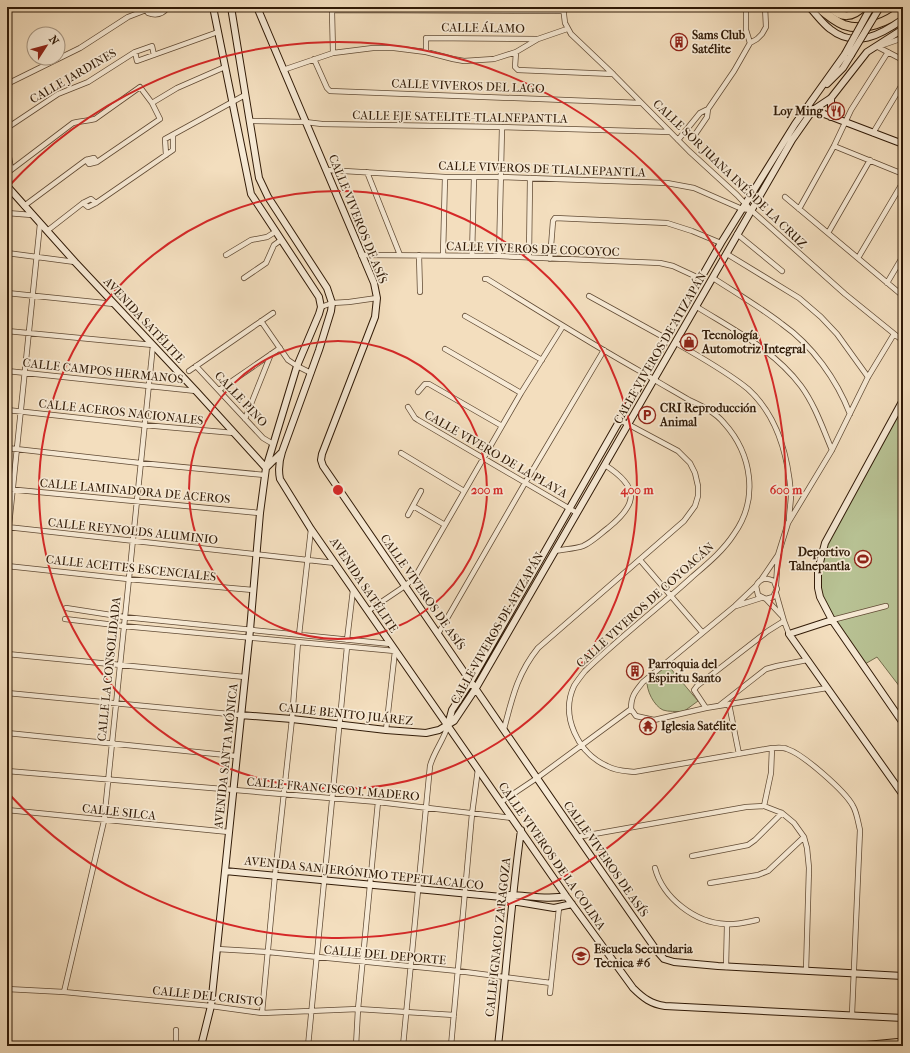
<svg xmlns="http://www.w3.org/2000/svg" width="910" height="1053" viewBox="0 0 910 1053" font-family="'IM FELL French Canon',serif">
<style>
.green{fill:#b8c294;stroke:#746e4e}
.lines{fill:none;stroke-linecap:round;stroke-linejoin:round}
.street-casing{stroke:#614b35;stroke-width:6}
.secondary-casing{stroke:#301a07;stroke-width:8}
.primary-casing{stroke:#301a07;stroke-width:9}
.highway-casing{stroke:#301a07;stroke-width:10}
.street{stroke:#f7ead5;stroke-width:4.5}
.secondary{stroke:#f7ead5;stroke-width:6}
.primary{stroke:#f3debe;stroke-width:7}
.highway{stroke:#f3debe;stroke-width:8}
.secondary-bridge-casing{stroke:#301a07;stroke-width:8;stroke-linecap:butt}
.secondary-bridge{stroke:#f7ead5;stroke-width:6}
.ring{fill:none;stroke:#d62828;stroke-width:2}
.labels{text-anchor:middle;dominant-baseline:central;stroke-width:3.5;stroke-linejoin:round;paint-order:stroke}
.street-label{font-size:12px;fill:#301a07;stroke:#f7ead5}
.poi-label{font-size:12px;font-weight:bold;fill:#301a07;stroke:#f7ead5;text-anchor:start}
.centre{fill:#d62828;stroke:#f7ead5;stroke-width:2}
.ring-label{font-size:12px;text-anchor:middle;font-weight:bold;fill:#d62828;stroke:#f7ead5;stroke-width:3.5;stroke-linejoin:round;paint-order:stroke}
</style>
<rect width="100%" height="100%" fill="#f3debe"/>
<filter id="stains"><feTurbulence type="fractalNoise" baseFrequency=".005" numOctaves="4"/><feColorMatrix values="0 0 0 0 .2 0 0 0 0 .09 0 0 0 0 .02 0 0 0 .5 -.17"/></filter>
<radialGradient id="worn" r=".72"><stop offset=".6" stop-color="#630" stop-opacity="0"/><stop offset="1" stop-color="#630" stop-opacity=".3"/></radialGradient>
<path class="green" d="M903 407V691L877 657 865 664 832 615 821 596 820 571 826 547 837 524Z
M666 663 698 701 683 712C677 711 668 712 663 710 654 706 646 690 647 680Z"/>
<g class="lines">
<g class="street-casing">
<path id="street" d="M563 7 565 23 571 34 613 74 689 151 737 195 751 210 845 294 903 341
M746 7V30L750 43
M146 8 148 13C156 16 163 14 168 7
M877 47 903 38
M878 47 903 60
M135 52 137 61 218 32
M426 52V38L537 39
M516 52 515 67 518 70 613 74
M333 53 332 12 334 10 563 11
M314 59 327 88 330 91 641 103
M283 70 333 53 373 48H394L426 52 453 59 464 61 494 59 516 52 538 39 567 29
M7 84 80 48 128 17 146 10
M152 103 177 88 225 67
M250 121 305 122 322 124 502 127 670 132
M7 128 58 94 88 82 135 52 152 46 154 55
M873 133 903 83
M692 139 707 117 708 109 734 71 750 43 757 39 762 34 766 27 765 7
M678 140 700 113 708 109
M7 145 11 169
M834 146 903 174
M166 155 165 139 245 95
M327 170 445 177H500L667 183 694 188 742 209 751 210
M367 172 400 255
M7 173 73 123C80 121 87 121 95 119L140 87 152 103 160 119 97 162 89 164 86 160
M785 197 903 296
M83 203 88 207 96 203 173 150V135
M24 206 86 160 94 158 97 162
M799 209 834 146 851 110 888 52
M7 213 32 215
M47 231 83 203 91 199 96 203
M828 233 870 160
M737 234 782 271
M7 253 75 262
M727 254 799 298 821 317 837 334 868 377
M226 255 251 240 267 237 275 232
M361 255 499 256 660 263 673 266 701 279
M419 255 420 292
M443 255 445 177
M472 256 474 177
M499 256 502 127
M529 258 530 178
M858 258 903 182
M550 259 553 221 555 218 667 223 692 231 721 243
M244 278 266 263 274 245 281 240
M713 278C736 293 760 307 782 324 812 345 837 380 850 414
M485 279H487C539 311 591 344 645 374 659 383 674 391 689 400 702 406 715 412 724 423 752 454 759 499 734 534 723 551 707 564 692 577 657 609 619 638 585 671 581 676 577 681 574 686 560 716 578 753 607 766 616 771 625 771 634 772L772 748C777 748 783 747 787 749 803 754 845 791 853 806 857 813 858 822 860 830L852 1014
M887 283 903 256
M7 293 114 304
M589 296 667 339
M321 307 332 303 349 302 377 298
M697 307C734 330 774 350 801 386 815 405 823 429 832 450
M465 316 542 360
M261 321 288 360 297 366 311 373
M7 331 153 345 104 821 64 992
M676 343C700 357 726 371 748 389 778 416 788 455 791 494 791 503 789 512 789 521
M445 349 521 393
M196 366 263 438 273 444
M7 371 196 391
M189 371 273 313
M219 390 280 348
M418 392 425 384H429L502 426
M408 407 415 418 418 420 577 513
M7 410 144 425 234 433
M245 419 271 354
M7 448 140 463 265 475
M401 453 464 491
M7 489 260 513
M413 506 445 525
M408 515 421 491
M7 527 335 563
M7 545 40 224
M555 551C564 549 575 549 583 546 592 542 600 534 608 528 639 503 639 487 605 465
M640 560 702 632
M7 566 128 579 253 590
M761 580 778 555
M776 585 778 555 788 523 832 450 868 377 894 334
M776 593 784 621 789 634
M766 599 773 597 777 589 774 581C766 577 760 578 756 586L758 595 766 599 782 616
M736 606 761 598
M66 608 124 617 391 644
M368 611 405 586 415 577 521 393 563 326
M65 619 123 626 395 651 386 730
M832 620 886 606
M438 634 525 483 604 350
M299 635 311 529
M347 640 353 590
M7 654 245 677
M7 693 240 715
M729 704 739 754
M720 705 766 669 777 666 807 660
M706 708 694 690 697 686 768 631 784 621
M631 709 636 716 654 720 706 708 827 688
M631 709C631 696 635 692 643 682L735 606 756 586
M504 729C512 699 517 674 538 648L684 521 695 506 698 496V486L695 473 690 463 678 451 620 420
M7 733 236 756
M7 771 378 802 512 818
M501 802 537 778 631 709
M764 806 771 773 772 748
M7 810 229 832
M577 837 746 807 764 806 782 813 794 823 804 837 807 848 809 868 806 971
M692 856 748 845 755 840 782 813
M655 868C663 898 695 923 726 924 737 925 747 922 757 920
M710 883 758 875 768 871 804 837
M217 949 268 952 458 971 551 983
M726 967 727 925
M901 976 903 932
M7 989 64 992 211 1006 262 1013 358 1009 454 1015
M550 993 559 908
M262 1013 275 875 292 719 298 642
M176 1030V1046
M308 1046 347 647
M356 1046 358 1009 378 802
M403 1046 430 766C434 751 444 740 448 725
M451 1046 472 814 478 769"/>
</g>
<g class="secondary-casing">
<path id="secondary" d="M231 7 259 178 268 197 327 288 332 303 331 311 319 350 282 452 267 467
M257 7 374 283 377 298 375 317 322 454 321 460 323 466C434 628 544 790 657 951L664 959 674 962 718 966 903 976
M809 7C816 14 822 23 830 29 855 49 881 35 903 19
M827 84 843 68 851 55
M831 98V117
M811 109 903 144
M7 186 75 262 196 391 266 468
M903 400 825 543 818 570V588L820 597 832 620 903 723
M282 452C279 461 278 469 280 479L311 529 566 896 633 988C643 998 651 1004 665 1006L903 1018
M832 620 789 634 903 795
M240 715 292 719 386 730 426 733 439 730 454 721 476 688 792 140 813 110 831 98 867 52 903 29
M448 725 452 710 471 681 721 243 795 124 845 54
M225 871 502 897 512 901 554 908 572 904
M509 895H512C530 896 549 900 566 896
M201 1046 211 1006 250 630 260 513 266 468 297 366 319 314 321 307 319 297 251 194 213 7
M498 1046C506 974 511 902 521 830"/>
</g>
<g class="primary-casing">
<path id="primary" d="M830 7C841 19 853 18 863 7
M861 1046 903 1042"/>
</g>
<g class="highway-casing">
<path id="highway" d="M818 7C826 14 834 21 844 25 864 32 888 22 903 9"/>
</g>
<use href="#street" class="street"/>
<use href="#secondary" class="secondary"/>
<use href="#primary" class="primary"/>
<use href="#highway" class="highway"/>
<g class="secondary-bridge-casing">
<path id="secondary-bridge" d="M845 54 871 7
M851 55 880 7"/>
</g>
<use href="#secondary-bridge" class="secondary-bridge"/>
</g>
<g class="ring">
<circle cx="338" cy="490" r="149"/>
<circle cx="338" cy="490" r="299"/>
<path d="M8 187A448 448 0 1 1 8 793"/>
</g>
<defs>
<g id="building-ring" transform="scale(0.9)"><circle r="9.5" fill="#f7ead5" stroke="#8f2418" stroke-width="1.5"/><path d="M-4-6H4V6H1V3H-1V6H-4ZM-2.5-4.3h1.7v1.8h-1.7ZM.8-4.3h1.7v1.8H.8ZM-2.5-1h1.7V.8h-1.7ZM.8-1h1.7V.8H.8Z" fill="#8f2418"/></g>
<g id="restaurant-ring" transform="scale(0.9)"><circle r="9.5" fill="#f7ead5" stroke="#8f2418" stroke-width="1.5"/><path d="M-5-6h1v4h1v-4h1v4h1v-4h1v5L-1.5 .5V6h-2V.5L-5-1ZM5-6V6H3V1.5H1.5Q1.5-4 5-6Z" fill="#8f2418"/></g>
<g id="shop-ring" transform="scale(0.9)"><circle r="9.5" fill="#f7ead5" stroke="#8f2418" stroke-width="1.5"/><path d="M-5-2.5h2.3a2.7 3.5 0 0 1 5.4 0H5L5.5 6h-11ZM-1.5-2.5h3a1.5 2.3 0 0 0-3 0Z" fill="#8f2418"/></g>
<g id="parking-ring" transform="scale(0.9)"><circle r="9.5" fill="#f7ead5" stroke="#8f2418" stroke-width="1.5"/><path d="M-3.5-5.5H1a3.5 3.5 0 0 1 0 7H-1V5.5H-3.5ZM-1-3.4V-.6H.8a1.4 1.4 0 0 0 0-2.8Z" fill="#8f2418"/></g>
<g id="stadium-ring" transform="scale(0.9)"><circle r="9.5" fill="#f7ead5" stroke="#8f2418" stroke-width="1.5"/><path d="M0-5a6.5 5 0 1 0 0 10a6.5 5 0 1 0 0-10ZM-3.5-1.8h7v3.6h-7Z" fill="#8f2418"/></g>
<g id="temple-ring" transform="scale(0.9)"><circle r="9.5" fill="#f7ead5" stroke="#8f2418" stroke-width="1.5"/><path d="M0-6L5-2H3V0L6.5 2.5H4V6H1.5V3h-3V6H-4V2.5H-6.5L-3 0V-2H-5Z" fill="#8f2418"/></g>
<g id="school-ring" transform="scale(0.9)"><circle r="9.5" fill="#f7ead5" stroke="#8f2418" stroke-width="1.5"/><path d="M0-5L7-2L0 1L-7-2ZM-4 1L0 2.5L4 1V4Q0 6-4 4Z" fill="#8f2418"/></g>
</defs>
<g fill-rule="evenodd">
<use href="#building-ring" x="679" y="42"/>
<use href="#restaurant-ring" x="836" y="111"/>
<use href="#shop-ring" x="689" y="342"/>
<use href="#parking-ring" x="647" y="415"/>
<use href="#stadium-ring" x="863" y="559"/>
<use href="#building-ring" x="635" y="671"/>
<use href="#temple-ring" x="648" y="726"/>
<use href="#school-ring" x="581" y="956"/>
</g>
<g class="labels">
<g class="street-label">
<text transform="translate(483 28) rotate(1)">CALLE ÁLAMO</text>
<text transform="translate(73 76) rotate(-30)">CALLE JARDINES</text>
<text transform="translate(468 86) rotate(2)">CALLE VIVEROS DEL LAGO</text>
<text transform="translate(460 117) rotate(1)">CALLE EJE SATELITE-TLALNEPANTLA</text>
<text transform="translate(542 169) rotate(2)">CALLE VIVEROS DE TLALNEPANTLA</text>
<text transform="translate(730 174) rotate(44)">CALLE SOR JUANA INÉS DE LA CRUZ</text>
<text transform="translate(358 219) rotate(68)">CALLE VIVEROS DE ASÍS</text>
<text transform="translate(533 249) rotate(2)">CALLE VIVEROS DE COCOYOC</text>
<text transform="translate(144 320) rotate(47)">AVENIDA SATÉLITE</text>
<text transform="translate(660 348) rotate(-60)">CALLE VIVEROS DE ATIZAPÁN</text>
<text transform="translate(103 371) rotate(6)">CALLE CAMPOS HERMANOS</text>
<text transform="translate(241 399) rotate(47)">CALLE PINO</text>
<text transform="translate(121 412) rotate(6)">CALLE ACEROS NACIONALES</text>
<text transform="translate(496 454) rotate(30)">CALLE VIVERO DE LA PLAYA</text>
<text transform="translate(135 491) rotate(5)">CALLE LAMINADORA DE ACEROS</text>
<text transform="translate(133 531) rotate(6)">CALLE REYNOLDS ALUMINIO</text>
<text transform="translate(131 568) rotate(6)">CALLE ACEITES ESCENCIALES</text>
<text transform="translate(364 585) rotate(56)">AVENIDA SATÉLITE</text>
<text transform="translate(423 592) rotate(55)">CALLE VIVEROS DE ASÍS</text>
<text transform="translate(645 605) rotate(-42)">CALLE VIVEROS DE COYOACÁN</text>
<text transform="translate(497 628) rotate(-60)">CALLE VIVEROS DE ATIZAPÁN</text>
<text transform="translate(109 669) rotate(-84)">CALLE LA CONSOLIDADA</text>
<text transform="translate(346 714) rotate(6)">CALLE BENITO JUÁREZ</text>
<text transform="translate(226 756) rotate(-84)">AVENIDA SANTA MÓNICA</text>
<text transform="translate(333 789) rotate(5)">CALLE FRANCISCO I. MADERO</text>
<text transform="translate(119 812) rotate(6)">CALLE SILCA</text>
<text transform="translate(552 856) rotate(55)">CALLE VIVEROS DE LA COLINA</text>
<text transform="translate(606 859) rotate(55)">CALLE VIVEROS DE ASÍS</text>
<text transform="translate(364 873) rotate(6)">AVENIDA SAN JERÓNIMO TEPETLACALCO</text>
<text transform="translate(498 937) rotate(-84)">CALLE IGNACIO ZARAGOZA</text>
<text transform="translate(385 955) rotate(5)">CALLE DEL DEPORTE</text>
<text transform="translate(208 996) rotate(6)">CALLE DEL CRISTO</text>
</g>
<g class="poi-label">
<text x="692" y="35">Sams Club<tspan x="692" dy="14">Satélite</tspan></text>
<text x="823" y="111" text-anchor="end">Loy Ming</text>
<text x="702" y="335">Tecnología<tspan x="702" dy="14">Automotriz Integral</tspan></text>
<text x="660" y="408">CRI Reproducción<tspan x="660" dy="14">Animal</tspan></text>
<text x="850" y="552" text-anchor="end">Deportivo<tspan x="850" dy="14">Talnepantla</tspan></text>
<text x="648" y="664">Parroquia del<tspan x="648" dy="14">Espiritu Santo</tspan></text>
<text x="661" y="726">Iglesia Satélite</text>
<text x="594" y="949">Escuela Secundaria<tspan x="594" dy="14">Tecnica #6</tspan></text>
</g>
</g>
<circle cx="338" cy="490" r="6" class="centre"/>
<g class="ring-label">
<text x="487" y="494">200 m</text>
<text x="637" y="494">400 m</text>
<text x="786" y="494">600 m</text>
</g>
<rect width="910" height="1053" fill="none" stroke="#f3debe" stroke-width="24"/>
<rect x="8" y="8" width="894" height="1037" fill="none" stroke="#301a07" stroke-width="2"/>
<rect x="12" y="12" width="886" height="1029" fill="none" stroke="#301a07"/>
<g transform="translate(46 46) rotate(54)"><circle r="19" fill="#f7ead5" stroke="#a79783"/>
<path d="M0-3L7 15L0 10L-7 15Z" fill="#8f2418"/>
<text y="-6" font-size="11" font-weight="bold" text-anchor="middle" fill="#301a07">N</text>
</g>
<rect width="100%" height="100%" filter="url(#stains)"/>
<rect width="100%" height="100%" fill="url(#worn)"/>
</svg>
